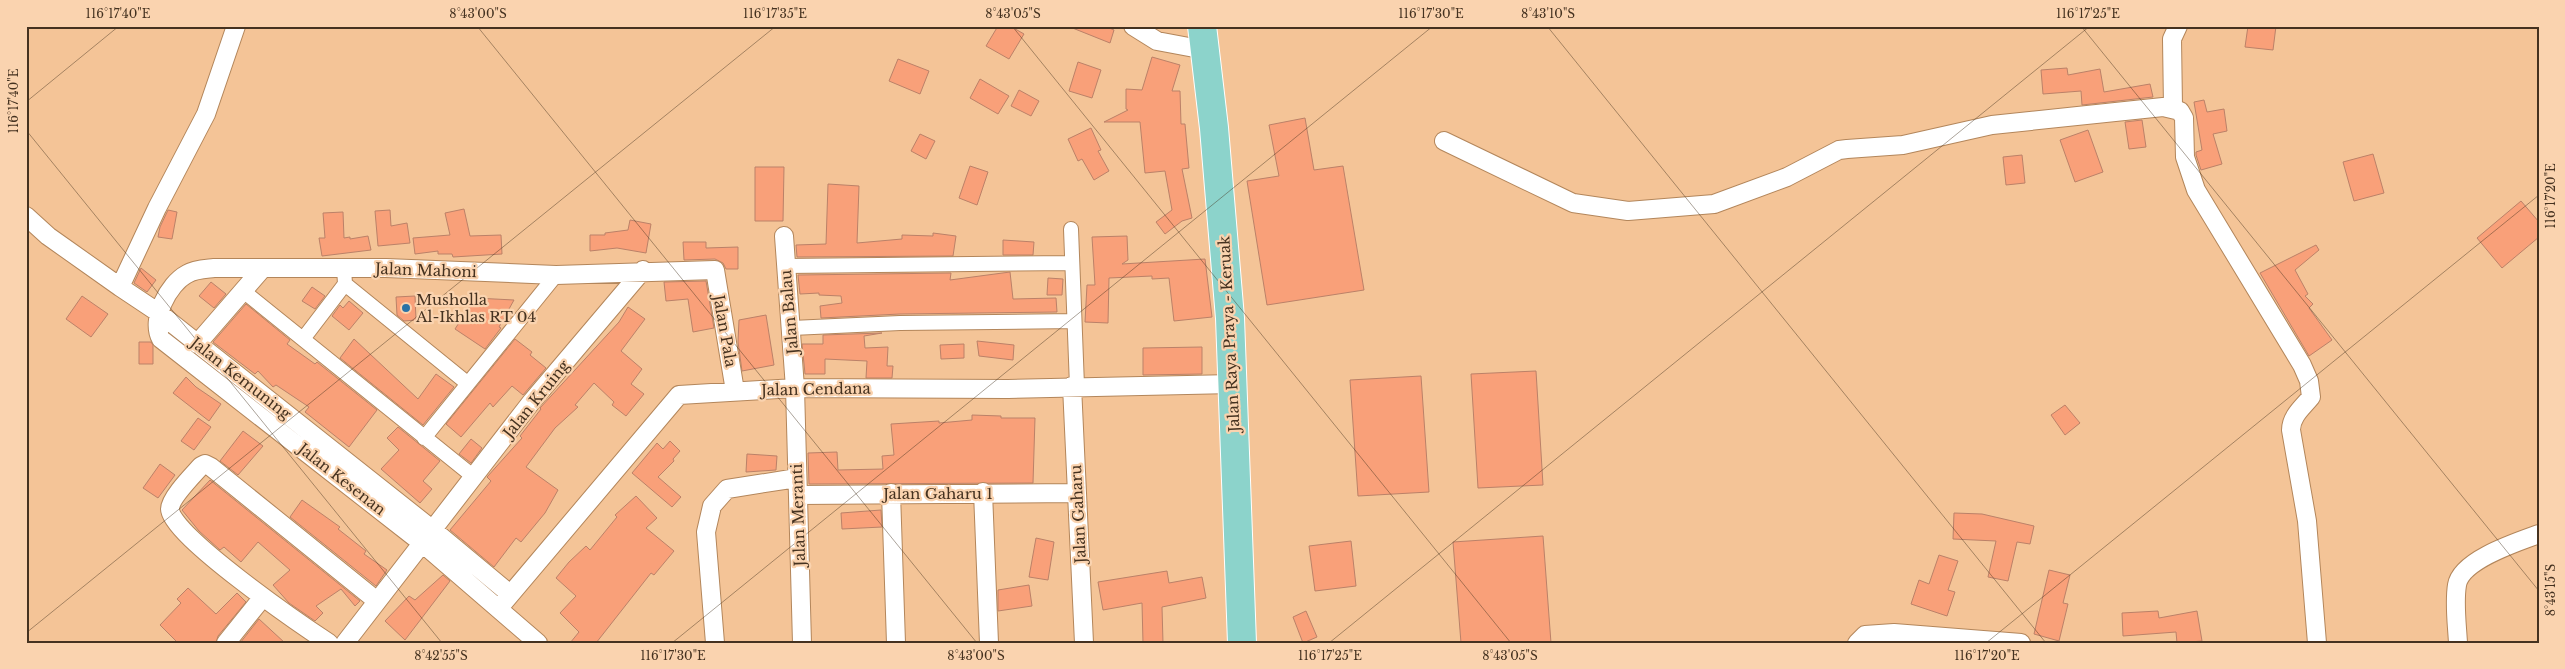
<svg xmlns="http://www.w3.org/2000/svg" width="2565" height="669" viewBox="0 0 2565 669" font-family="'Libre Baskerville',serif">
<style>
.building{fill:#f9a079;stroke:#bb8168}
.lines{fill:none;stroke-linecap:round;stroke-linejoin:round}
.pedestrian-casing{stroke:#b3865b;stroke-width:16}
.minor-casing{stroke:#b3865b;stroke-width:20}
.primary-casing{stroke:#fff;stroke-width:30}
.pedestrian{stroke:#fff;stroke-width:14}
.minor{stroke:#fff;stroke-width:18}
.primary{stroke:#8cd3cb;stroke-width:28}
.ticks{fill:none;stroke:#453220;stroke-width:1;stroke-opacity:0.45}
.poi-dot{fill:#2a72a6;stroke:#fad3af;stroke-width:2}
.labels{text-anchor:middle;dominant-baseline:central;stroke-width:4.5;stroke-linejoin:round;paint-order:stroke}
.street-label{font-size:15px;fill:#453220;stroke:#fad3af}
.poi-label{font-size:15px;fill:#453220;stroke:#fad3af;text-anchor:start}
.neatline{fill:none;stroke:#453220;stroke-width:2}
.ticks-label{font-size:12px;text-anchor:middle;fill:#453220}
</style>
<rect width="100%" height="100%" fill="#f4c497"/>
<path class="building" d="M998 26H1010L1024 34 1009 59 986 46Z
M1105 26 1114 30 1110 43 1070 27Z
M2248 26H2276L2273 50 2245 47Z
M1152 57 1180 65 1172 91H1180L1181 124H1185L1189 168 1182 169 1192 218 1182 221 1165 234 1156 222 1172 210 1165 171 1145 173 1140 122H1104L1128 110 1126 109V89L1142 90Z
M898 59 929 71 920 94 889 81Z
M1078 62 1101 70 1092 98 1069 91Z
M2067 68 2068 75 2100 69 2104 92 2150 84 2153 97 2082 105 2081 91 2043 94 2041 70Z
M980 79 1009 96 998 114 970 98Z
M1019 90 1039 101 1031 116 1011 106Z
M2204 100 2207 112 2224 109 2227 131 2213 134 2222 164 2201 170 2196 155V152L2202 150 2194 102Z
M1305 118 1314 170 1343 166 1364 290 1267 305 1247 181 1279 176 1269 125Z
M2142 120 2146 147 2129 149 2125 122Z
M1091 128 1101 150 1098 151 1109 171 1094 180 1082 159 1078 161 1068 139Z
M2088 130 2103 172 2075 182 2060 140Z
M920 134 935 141 926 159 911 151Z
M2373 154 2384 193 2354 201 2343 162Z
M2022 155 2025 183 2006 185 2003 157Z
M970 166 988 172 977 205 959 198Z
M755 167H784L783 221H755Z
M828 184 859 186 857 243 902 239V235L933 236V233L956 236 953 256 797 257 796 245 826 244Z
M2521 201 2539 222V237L2502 268 2477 238Z
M464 209 470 236 501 235 502 254 453 257 452 254H438V251L415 254 413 238 450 235 445 213Z
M168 210 177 212 172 239 158 237 160 227Z
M390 210 391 226 407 223 410 243 378 246 375 211Z
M343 212 344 238 350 237V239L368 236 371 250 322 256 319 238H325L323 213Z
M630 220 651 224 646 253 617 248 590 251V235H605V233L628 230Z
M1127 236 1128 260 1122 264 1205 259 1212 317 1174 321 1169 278 1152 279V276L1109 278 1108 323 1085 322 1087 285H1095L1092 237Z
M1003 240 1034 242 1033 255H1003Z
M683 242H706V248L738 247V269H726L723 263 715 259 684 260Z
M2316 245 2319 250 2295 270 2308 294 2305 296 2313 304 2309 308 2332 340 2309 356 2260 273Z
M141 268 156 280 147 292 134 283Z
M1010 272 1013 299 1056 298 1057 312 900 314 821 318 820 306 842 303 841 296 819 295V293L800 294 798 275 951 273 950 280Z
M1048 278 1063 279 1062 295H1047Z
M706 281 714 328 693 332 688 299 666 301 664 282Z
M211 282 226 294 214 308 199 296Z
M312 287 325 296 315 309 302 301Z
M82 296 108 314 91 337 66 319Z
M415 296 416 320 404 321 397 315 396 297Z
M475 298 514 300 499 327 501 328 485 349 455 329Z
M349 301 363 313 349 330 332 316 340 305 343 308Z
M246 304 290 340 287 344 315 364 317 362 377 410 349 447 305 412 309 407 276 385 273 387 258 371 255 374 213 342Z
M628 307 645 319 621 351 642 369 631 384 644 394 626 416 612 405 614 402 594 383 575 405 578 407 555 428 526 467 558 490 545 513 521 542 516 538 494 567 450 530 491 481 487 477 522 438 520 436 541 409 540 408 619 322Z
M766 315 774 365 742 371 738 342 739 320Z
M882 333 864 336 865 348 888 347 887 366H893L892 378H866L867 361 825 359V374H805L802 344H823V335Z
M354 339 418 399 436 374 454 387 423 425 340 358Z
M515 339 532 352 530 355 546 368 523 395 512 386 493 407 490 403 461 437 446 424Z
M977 341 1014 345 1013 360 979 356Z
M139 342H151L153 345V364H139Z
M964 344V358L941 359 940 345Z
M1202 347V374L1143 375V348Z
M1536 371 1543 485 1478 488 1471 374Z
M1421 376 1429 492 1358 496 1350 380Z
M186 377 196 387 221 404 209 421 173 393Z
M2065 405 2080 423 2065 435 2051 415Z
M972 415 1001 416V418H1035L1033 483 809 484 808 453 837 452 838 470 883 469 882 456 894 455 891 424 939 421V423L972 420Z
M198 418 211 427 194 450 181 441Z
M398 427 440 461 423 481 432 489 420 503 381 469 399 450 387 438Z
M243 431 263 446 238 475 220 461Z
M471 439 482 448 471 463 459 454Z
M670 441 680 451 673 459 674 461 658 477 681 497 672 507 632 473 657 443 663 449Z
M747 454 777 456 776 470 746 472Z
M160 464 175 475 158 498 143 488Z
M210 480 360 601 355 606 341 589 316 606 323 613 315 621 289 603 273 585 290 570 258 542 241 562 224 547 220 550 199 531 182 510Z
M636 496 657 518 646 528 674 551 654 575 651 573 596 643H570L579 632 560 613 576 596 556 578 569 562 586 546 590 550 617 517 615 515Z
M302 500 340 527 338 529 366 551 364 554 387 570 376 586 290 517Z
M881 510 882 527 842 529 841 513Z
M1954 513 1982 514 2034 526 2030 544 2017 542 2008 581 1988 577 1996 541 1953 539Z
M1543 536 1551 643H1461L1453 542Z
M1036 538 1054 542 1048 580 1029 577Z
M1351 541 1356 586 1315 591 1309 546Z
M1939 555 1958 561 1948 590 1955 592 1947 616 1911 604 1919 580 1929 584Z
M2049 570 2070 575 2063 603 2068 604 2059 641 2034 634Z
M1167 571 1169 583 1202 577 1206 598 1162 607 1163 643H1143L1142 603 1103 610 1098 582Z
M443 575 450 581 405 640 385 621 409 596 415 600Z
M1029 585 1032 606 998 611V590Z
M188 588 216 614 237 593 246 602 218 636 216 643H178L160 625 181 603 177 599Z
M1306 611 1317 637 1303 643 1293 617Z
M2158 611 2159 618 2197 611 2202 641 2177 643 2176 632 2123 636 2122 613Z
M259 619 285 643H240Z"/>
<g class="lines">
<g class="pedestrian-casing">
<path id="pedestrian" d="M1071 229 1077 386
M786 266 1072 263
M344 268 345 284 467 383
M242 290 474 477
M792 328 900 323 1074 321
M303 339 345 284
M424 438 556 275"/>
</g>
<g class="minor-casing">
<path id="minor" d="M236 26 206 114 157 208 120 287 159 313 433 530 510 594
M1133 26 1157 41 1205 50
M2173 107 2172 39 2178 26
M1444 141 1573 203 1628 211 1714 204 1787 177 1839 150 1847 149 1903 145 1992 125 2163 107 2180 111 2184 118 2185 157 2196 190 2302 365 2309 381 2311 397C2303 407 2291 416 2291 430L2307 521 2317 643
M26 216 48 236 120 287
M784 236 795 388 802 643
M197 344 262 269
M1072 386 1084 643
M983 492 989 643
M891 493 896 643
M798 495 1077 493
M499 608 679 395 795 388 1008 389 1233 384
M226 643 263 597
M329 643C303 626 170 535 170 509 170 498 193 475 201 466L205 464 211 467 377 601
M345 643 532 401 643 270
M538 643 422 543 161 339C150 320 168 284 187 274 195 269 205 269 214 268H386L556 275 715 270 735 391
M715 643 706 532 712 506 727 489 797 478
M1857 643 1865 635 1894 633 2021 643
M2458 643C2457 624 2454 603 2457 585 2461 560 2517 542 2539 534"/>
</g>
<g class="primary-casing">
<path id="primary" d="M1202 26 1214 128 1230 318 1242 643"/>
</g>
<use href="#pedestrian" class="pedestrian"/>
<use href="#minor" class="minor"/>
<use href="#primary" class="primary"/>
</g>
<path class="ticks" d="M477 26 977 643M1012 26 1511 643M1547 26 2046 643M2081 26 2539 591M26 102 119 26M26 130 442 643M26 633 776 26M672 643 1433 26M1329 643 2090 26M1986 643 2539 195"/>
<circle class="poi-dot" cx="406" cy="308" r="5"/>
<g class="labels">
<g class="street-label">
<text transform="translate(426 270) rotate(2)">Jalan Mahoni</text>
<text transform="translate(789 312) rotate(-95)">Jalan Balau</text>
<text transform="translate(725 331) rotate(80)">Jalan Pala</text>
<text transform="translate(1229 334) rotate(-93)">Jalan Raya Praya - Keruak</text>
<text transform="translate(241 378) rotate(38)">Jalan Kemuning</text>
<text transform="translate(816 389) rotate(-1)">Jalan Cendana</text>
<text transform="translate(536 399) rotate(-51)">Jalan Kruing</text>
<text transform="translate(342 479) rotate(38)">Jalan Kesenan</text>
<text x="938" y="493">Jalan Gaharu 1</text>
<text transform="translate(1078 514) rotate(-93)">Jalan Gaharu</text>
<text transform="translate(798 515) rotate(-92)">Jalan Meranti</text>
</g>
<g class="poi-label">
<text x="416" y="299">Musholla<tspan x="416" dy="17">Al-Ikhlas RT 04</tspan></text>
</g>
</g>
<rect width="2565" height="669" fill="none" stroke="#fad3af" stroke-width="55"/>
<rect x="28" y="28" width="2510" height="614" class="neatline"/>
<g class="ticks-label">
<text x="118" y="18">116°17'40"E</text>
<text x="478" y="18">8°43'00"S</text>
<text x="775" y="18">116°17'35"E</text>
<text x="1013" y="18">8°43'05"S</text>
<text x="1431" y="18">116°17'30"E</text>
<text x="1548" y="18">8°43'10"S</text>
<text x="2088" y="18">116°17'25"E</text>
<text transform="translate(14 101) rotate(-90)" y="4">116°17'40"E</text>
<text transform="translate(2551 196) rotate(-90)" y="4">116°17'20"E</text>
<text transform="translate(2551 590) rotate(-90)" y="4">8°43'15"S</text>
<text x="441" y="660">8°42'55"S</text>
<text x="673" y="660">116°17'30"E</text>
<text x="976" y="660">8°43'00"S</text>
<text x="1330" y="660">116°17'25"E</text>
<text x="1510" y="660">8°43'05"S</text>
<text x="1987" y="660">116°17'20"E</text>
</g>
</svg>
